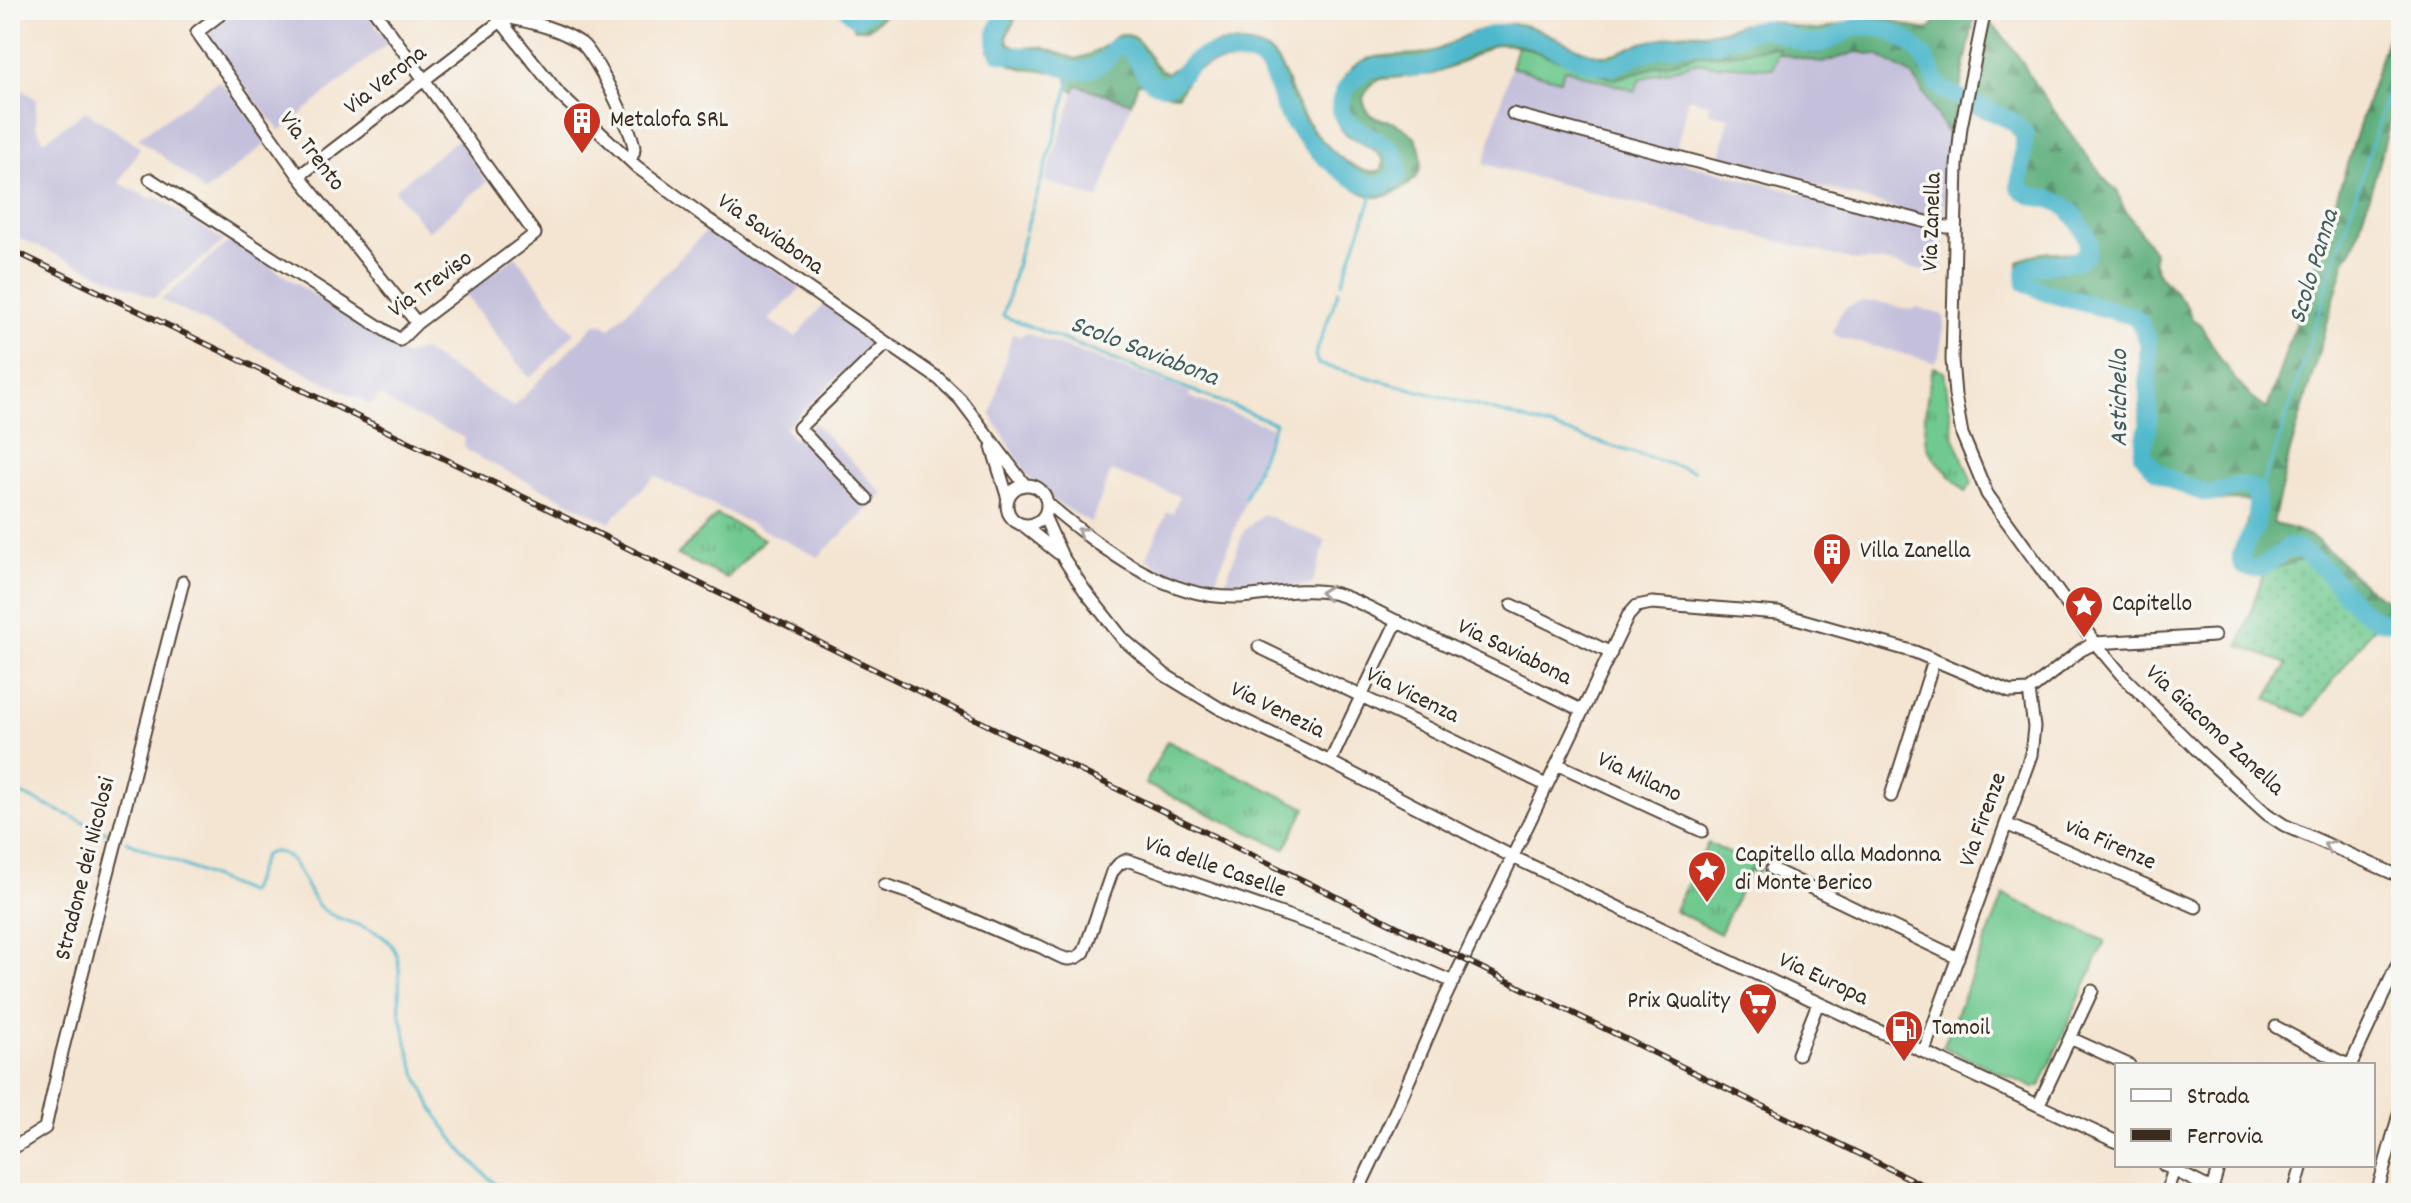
<svg xmlns="http://www.w3.org/2000/svg" width="2411" height="1203" viewBox="0 0 2411 1203" font-family="Dekko,sans-serif">
<style>
.industrial{fill:#c4c0db}
.grass{fill:url(#grass-tufts);stroke:#567a56;stroke-width:2}
.forest{fill:url(#forest-firs);stroke:#4c6c4c;stroke-width:2}
.garden{fill:url(#garden-dots);stroke:#567a56;stroke-width:2}
.pitch{fill:#70c98f;stroke:#567a56;stroke-width:2}
.lines{fill:none;stroke-linecap:round;stroke-linejoin:round}
.stream{stroke:#4eb8cc;stroke-width:3}
.river{stroke:#4eb8cc;stroke-width:18}
.minor-casing{stroke:#574639;stroke-width:15}
.minor{stroke:#fff;stroke-width:11}
.rail-casing{stroke:#3b2a1e;stroke-width:6}
.rail{stroke:#f6f6f2;stroke-width:3;stroke-dasharray:9;stroke-linecap:butt}
.oneway{stroke:#a79f9a}
.labels{text-anchor:middle;dominant-baseline:central;stroke-width:7;stroke-linejoin:round;paint-order:stroke}
.street-label{font-size:24px;fill:#3b2a1e;stroke:#f6f6f2}
.poi-label{font-size:24px;fill:#3b2a1e;stroke:#f6f6f2;text-anchor:start}
.water-label{font-size:26px;font-style:italic;fill:#425c5b;stroke:#f6f6f2}
</style>
<defs>
<pattern id="grass-tufts" width="24" height="20" patternUnits="userSpaceOnUse" patternTransform="scale(2)"><rect width="24" height="20" fill="#70c98f"/><path d="M3 7l-1-3M5 7V3M7 7l1-3M15 17l-1-3M17 17v-4M19 17l1-3" fill="none" stroke="#5da374"/></pattern>
<pattern id="forest-firs" width="22" height="20" patternUnits="userSpaceOnUse" patternTransform="scale(2)"><rect width="22" height="20" fill="#5cad7a"/><path d="M5 1l3.5 6h-7zM16 11l3.5 6h-7z" fill="#4d8d63"/></pattern>
<pattern id="garden-dots" width="8" height="8" patternUnits="userSpaceOnUse" patternTransform="scale(2)"><rect width="8" height="8" fill="#70c98f"/><path d="M2 2h.1M6 6h.1" fill="none" stroke="#5da374" stroke-width="1.8" stroke-linecap="round"/></pattern>
</defs>
<rect width="100%" height="100%" fill="#f6f6f2"/>
<filter id="ink" filterUnits="userSpaceOnUse"><feTurbulence type="fractalNoise" baseFrequency=".0125" numOctaves="2"/><feDisplacementMap in="SourceGraphic" scale="16" xChannelSelector="R" yChannelSelector="G"/><feConvolveMatrix kernelMatrix="1 2 1 2 8 2 1 2 1" color-interpolation-filters="sRGB"/></filter>
<filter id="wash" filterUnits="userSpaceOnUse"><feTurbulence type="fractalNoise" baseFrequency=".006" numOctaves="4" result="noise"/><feDisplacementMap in="SourceGraphic" scale="32" xChannelSelector="R" yChannelSelector="G"/><feGaussianBlur stdDeviation="1.8" result="paint"/><feColorMatrix in="noise" values="0 0 0 0 0 0 0 0 0 0 0 0 0 0 0 0 0 1.4 0 .05"/><feComposite in="paint" operator="in"/></filter>
<g filter="url(#wash)">
<rect width="100%" height="100%" fill="#f4e5d2"/>
<path class="industrial" d="M238 10H364L389 42 280 131 207 39 206 34Z
M1857 52 1877 54 1913 76 1950 138 1943 222 1720 158 1729 117 1708 112 1710 104 1689 98 1673 160 1936 229 1944 234 1941 276 1887 262 1851 260 1484 164 1511 67 1559 80 1565 69 1616 86 1698 62 1712 65 1773 68 1779 54 1823 63Z
M218 81 228 89 268 142 204 193 193 180 138 138Z
M10 82 36 99V126L44 141 86 111 140 147 119 183 151 199 157 197 224 241 154 298 10 234Z
M1077 85 1131 103 1099 199 1045 181Z
M458 139 487 182 428 231 394 190Z
M710 227 801 288 769 320 796 337 824 304 870 337V344L862 353 785 428 793 438 805 433 814 423 884 494 818 557 655 476 609 522 470 453 464 446 465 440 463 437 398 408 379 395 371 405 161 300 231 240 405 356 422 350 513 407 595 324H603L610 328Z
M516 256 574 333 540 370 529 378 464 293Z
M1860 302H1879L1911 310 1917 307 1943 315 1944 325 1939 356 1934 362 1838 337 1833 332 1839 316 1846 307Z
M1025 333 1190 392 1189 397 1273 428 1213 587 1208 588 1178 576 1175 578 1146 559 1167 512 1173 513 1179 496 1111 471 1091 523 1058 503 1042 497 1037 491 991 415 1012 334 1020 337Z
M1263 514 1326 541 1312 584 1224 593 1222 590 1244 531Z"/>
<path class="grass" d="M1517 45 1614 79 1696 55 1729 54 1767 47 1779 48 1773 68 1712 65 1698 62 1640 79 1635 91 1565 69 1560 80 1511 67Z
M1933 367 1944 371 1954 436 1972 483 1965 492C1958 484 1931 456 1928 449 1920 427 1928 389 1933 367Z
M717 515 764 539 727 578 677 555Z
M1167 741 1306 808 1285 849 1145 784Z
M1708 843 1760 868 1758 873 1750 870 1720 934 1674 910Z"/>
<path class="forest" d="M841 10H890L868 29H855Z
M1004 10H1020L1007 35 1008 43 1018 48 1041 47 1076 59C1085 56 1092 54 1100 49 1109 43 1115 33 1127 35 1147 39 1148 67 1167 73 1183 64 1195 50 1214 45 1228 41 1257 44 1269 52 1282 61 1291 92 1298 107 1312 132 1349 179 1382 170L1384 161C1370 137 1335 144 1334 108 1333 89 1348 67 1365 60 1380 53 1412 57 1431 52 1445 48 1456 39 1469 34 1481 29 1503 23 1516 24 1547 27 1572 52 1602 55 1616 56 1629 47 1642 43 1656 40 1670 36 1683 33 1693 32 1703 34 1713 32 1729 29 1745 22 1760 21 1781 19 1799 32 1820 30 1840 27 1856 15 1878 17 1897 19 1911 31 1930 29L1943 10H1976L1950 138 1913 76 1877 55 1857 52 1823 63 1779 54V48L1767 47 1729 54 1696 55 1614 79 1517 45 1495 44 1454 66 1433 74 1381 79 1370 85 1363 98C1366 117 1376 118 1392 122 1397 123 1413 134 1416 139 1419 143 1421 153 1421 157 1422 172 1416 179 1405 187 1395 194 1383 199 1371 196 1346 190 1296 135 1281 114 1272 100 1278 74 1260 65 1246 57 1202 62 1191 75 1185 81 1184 88 1178 95 1159 95 1153 82 1138 83L1131 103 1077 85 1074 92 1069 88 1066 73 1023 69 1010 64 989 50Z
M2401 15V84L2367 204C2358 222 2361 242 2346 257L2289 456 2273 523C2286 528 2304 530 2315 539 2345 560 2364 597 2401 605V624H2376L2351 602 2296 561 2264 572 2234 566 2250 511V501C2234 499 2216 502 2201 498 2183 493 2140 474 2138 452 2137 443 2143 431 2145 422 2148 397 2150 345 2136 324 2110 315 2040 306 2024 286 2018 278 2018 271 2018 262 2033 250 2059 251 2077 254L2086 244C2065 209 2055 206 2017 193 2009 179 2013 177 2017 164 2027 126 1997 123 1969 111L1989 23C2001 30 2024 62 2029 75 2051 106 2072 138 2096 167 2104 176 2106 184 2117 189L2122 205 2154 252C2148 279 2187 292 2191 318L2200 324C2221 358 2233 386 2267 409L2320 250 2387 38 2395 17Z"/>
<path class="garden" d="M2297 561H2309L2376 624 2306 716 2267 699 2287 664 2239 646 2264 572Z"/>
<path class="pitch" d="M2004 895 2105 941 2040 1086 2034 1088 1943 1047Z"/>
<g class="lines">
<path class="stream" d="M1025 232 1054 140 1070 82 1069 69
M1024 236 1003 316 1275 423 1245 498
M1342 282 1376 185
M1339 290 1315 355 1318 364 1510 415 1693 471
M2256 491 2262 485 2278 444 2401 51
M10 789 113 835
M126 841 247 892 250 891 264 855C295 839 303 891 320 907 341 926 379 923 394 949 404 968 396 995 401 1016 406 1035 409 1057 417 1075 427 1100 444 1128 461 1149 474 1165 490 1178 504 1193"/>
<path class="river" d="M848 10 856 18 869 10
M1006 10C999 25 991 38 1000 53 1014 56 1029 55 1043 59 1053 62 1063 69 1073 70 1090 73 1107 62 1114 48 1140 37 1137 82 1162 85 1176 86 1185 67 1196 60 1208 52 1242 51 1256 57 1277 66 1277 96 1288 114 1303 138 1342 180 1371 185 1381 187 1390 182 1398 175 1398 171 1399 167 1398 163 1393 133 1333 137 1341 99 1344 88 1359 72 1369 69 1388 63 1408 72 1430 65 1456 56 1478 32 1508 33 1540 34 1582 69 1612 66 1621 65 1631 56 1640 54 1653 50 1668 46 1681 44 1693 43 1706 44 1718 42 1732 40 1745 31 1758 29 1778 27 1797 46 1816 44 1841 41 1846 20 1879 28 1900 33 1921 48 1930 68 1934 76 1936 82 1941 89L2012 121 2025 134 2019 186C2028 197 2036 197 2049 199 2071 204 2080 223 2089 241L2086 254 2076 261 2030 267 2025 273 2026 283 2046 293 2133 316 2140 323 2148 342V426L2142 454C2146 459 2150 465 2154 469 2163 477 2195 491 2207 493 2226 495 2239 478 2256 491 2257 502 2258 513 2256 524 2252 539 2236 549 2242 565 2261 575 2273 559 2288 547 2327 552 2344 611 2382 621 2388 622 2395 622 2401 622"/>
</g>
</g>
<g filter="url(#ink)">
<g class="lines">
<g class="minor-casing">
<path id="minor" d="M226 10 197 32 299 176 417 323
M494 10 500 20 560 95 637 167 706 218 939 379 960 399 1025 485
M1985 10 1961 127 1957 165 1952 360 1955 395 1962 434 1987 494 2095 643 2121 674 2203 756 2267 814 2284 825 2401 877
M1513 114 1946 227H1954
M299 176 506 17C531 22 562 29 582 44 595 54 634 133 634 149 634 154 632 156 630 160
M150 179 400 340 417 323 535 234 374 10
M992 447 1008 499
M1007 505a20 20 0 1 1 40 0a20 20 0 1 1-40 0Z
M867 499 799 428 887 343
M1048 504C1102 549 1166 600 1240 597 1271 595 1305 586 1336 594 1359 600 1386 617 1408 627 1467 654 1525 682 1583 711
M1044 516 1062 556 1085 591 1123 639 1165 675 1219 708 1330 762 1511 856 1748 970 2117 1142
M1023 525 1058 553
M1512 605 1611 653
M1259 647 1546 785
M1330 762 1397 621
M1557 764 1702 831
M1891 796 1934 660
M2006 824 2196 907
M1772 869 1958 958
M885 885 913 894 1021 941C1028 943 1035 944 1041 947 1056 954 1069 967 1084 952L1112 872 1119 864 1127 860 1357 940 1453 982
M2276 1027 2341 1062 2348 1064 2352 1062 2401 957
M2070 1038 2129 1065
M1924 1051 2031 755 2034 727 2029 691
M1798 1054 1818 1003
M2039 1104 2092 991
M10 1150 45 1128 62 1052 183 582
M2164 1165 2219 1193
M2212 1189 2219 1165
M1357 1193 1393 1117 1442 1004 1628 616 1637 606 1652 603 1778 613 1915 652 2010 692 2029 691 2081 650 2095 643 2214 636
M2166 1193 2174 1170
M2294 1193 2302 1165
M2377 1193 2401 1107"/>
</g>
<use href="#minor" class="minor"/>
<g class="rail-casing">
<path id="rail" d="M10 249 546 508 1939 1193"/>
</g>
<use href="#rail" class="rail"/>
</g>
<defs><path id="oneway-chevron" d="M-2-3.5L2.5 0L-2 3.5" fill="none" stroke-width="1.6" stroke-linecap="round" stroke-linejoin="round" transform="scale(2)"/></defs>
<g class="oneway">
<use href="#oneway-chevron" transform="translate(1082 532) rotate(-145)"/>
<use href="#oneway-chevron" transform="translate(1325 593) rotate(-174)"/>
<use href="#oneway-chevron" transform="translate(2329 846) rotate(-156)"/>
</g>
</g>
<defs>
<g id="building-pin" transform="scale(2)"><path d="M0 17L-7.5 6A9.5 9.5 0 1 1 7.5 6Z" fill="#c8321e" stroke="#f6f6f2"/><path d="M-4-6H4V6H1V3H-1V6H-4ZM-2.5-4.3h1.7v1.8h-1.7ZM.8-4.3h1.7v1.8H.8ZM-2.5-1h1.7V.8h-1.7ZM.8-1h1.7V.8H.8Z" fill="#fff"/></g>
<g id="sight-pin" transform="scale(2)"><path d="M0 17L-7.5 6A9.5 9.5 0 1 1 7.5 6Z" fill="#c8321e" stroke="#f6f6f2"/><path d="M0-6L1.8-2.2L6-1.7L2.9 1.2L3.7 5.4L0 3.3L-3.7 5.4L-2.9 1.2L-6-1.7L-1.8-2.2Z" fill="#fff"/></g>
<g id="supermarket-pin" transform="scale(2)"><path d="M0 17L-7.5 6A9.5 9.5 0 1 1 7.5 6Z" fill="#c8321e" stroke="#f6f6f2"/><path d="M-6-5.5h2.5l.6 2H6L4.5 2H-2.5L-4.4-4H-6ZM-1.5 3.2a1.3 1.3 0 1 0 .1 0ZM3 3.2a1.3 1.3 0 1 0 .1 0Z" fill="#fff"/></g>
<g id="fuel-pin" transform="scale(2)"><path d="M0 17L-7.5 6A9.5 9.5 0 1 1 7.5 6Z" fill="#c8321e" stroke="#f6f6f2"/><path d="M-5.5-6h7V0h2V4h1.3V-2.5L3-4.5l.8-.8L6-3V5H2.5V1h-1V6h-7ZM-4.2-4.7v3.2H.2V-4.7Z" fill="#fff"/></g>
</defs>
<g fill-rule="evenodd">
<use href="#building-pin" x="582" y="121"/>
<use href="#building-pin" x="1832" y="552"/>
<use href="#sight-pin" x="2084" y="605"/>
<use href="#sight-pin" x="1707" y="870"/>
<use href="#supermarket-pin" x="1758" y="1002"/>
<use href="#fuel-pin" x="1904" y="1029"/>
</g>
<g class="labels">
<g class="street-label">
<text transform="translate(386 81) rotate(-38)">Via Verona</text>
<text transform="translate(311 152) rotate(53)">Via Trento</text>
<text transform="translate(1933 222) rotate(-88)">Via Zanella</text>
<text transform="translate(770 235) rotate(35)">Via Saviabona</text>
<text transform="translate(431 285) rotate(-36)">Via Treviso</text>
<text transform="translate(1514 653) rotate(26)">Via Saviabona</text>
<text transform="translate(1412 696) rotate(26)">Via Vicenza</text>
<text transform="translate(1277 711) rotate(26)">Via Venezia</text>
<text transform="translate(2214 731) rotate(43)">Via Giacomo Zanella</text>
<text transform="translate(1639 778) rotate(25)">Via Milano</text>
<text transform="translate(1984 820) rotate(-70)">Via Firenze</text>
<text transform="translate(2110 845) rotate(24)">via Firenze</text>
<text transform="translate(1215 868) rotate(19)">Via delle Caselle</text>
<text transform="translate(86 869) rotate(-76)">Stradone dei Nicolosi</text>
<text transform="translate(1823 980) rotate(25)">Via Europa</text>
</g>
<g class="poi-label">
<text x="610" y="121">Metalofa SRL</text>
<text x="1860" y="552">Villa Zanella</text>
<text x="2112" y="605">Capitello</text>
<text x="1735" y="856">Capitello alla Madonna<tspan x="1735" dy="28">di Monte Berico</tspan></text>
<text x="1730" y="1002" text-anchor="end">Prix Quality</text>
<text x="1932" y="1029">Tamoil</text>
</g>
<g class="water-label">
<text transform="translate(2315 267) rotate(-73)">Scolo Panna</text>
<text transform="translate(1144 352) rotate(21)">Scolo Saviabona</text>
<text transform="translate(2120 398) rotate(-90)">Astichello</text>
</g>
</g>
<rect width="2411" height="1203" fill="none" stroke="#f6f6f2" stroke-width="40"/>
<rect x="2115" y="1063" width="260" height="104" fill="#f6f6f2" stroke="#aba49d" stroke-width="2"/>
<rect x="2131" y="1089" width="40" height="12" fill="#ffffff" stroke="#aba49d" stroke-width="2"/>
<text x="2187" y="1103" font-size="24" fill="#3b2a1e">Strada</text>
<rect x="2131" y="1129" width="40" height="12" fill="#3b2a1e" stroke="#aba49d" stroke-width="2"/>
<text x="2187" y="1143" font-size="24" fill="#3b2a1e">Ferrovia</text>
</svg>
